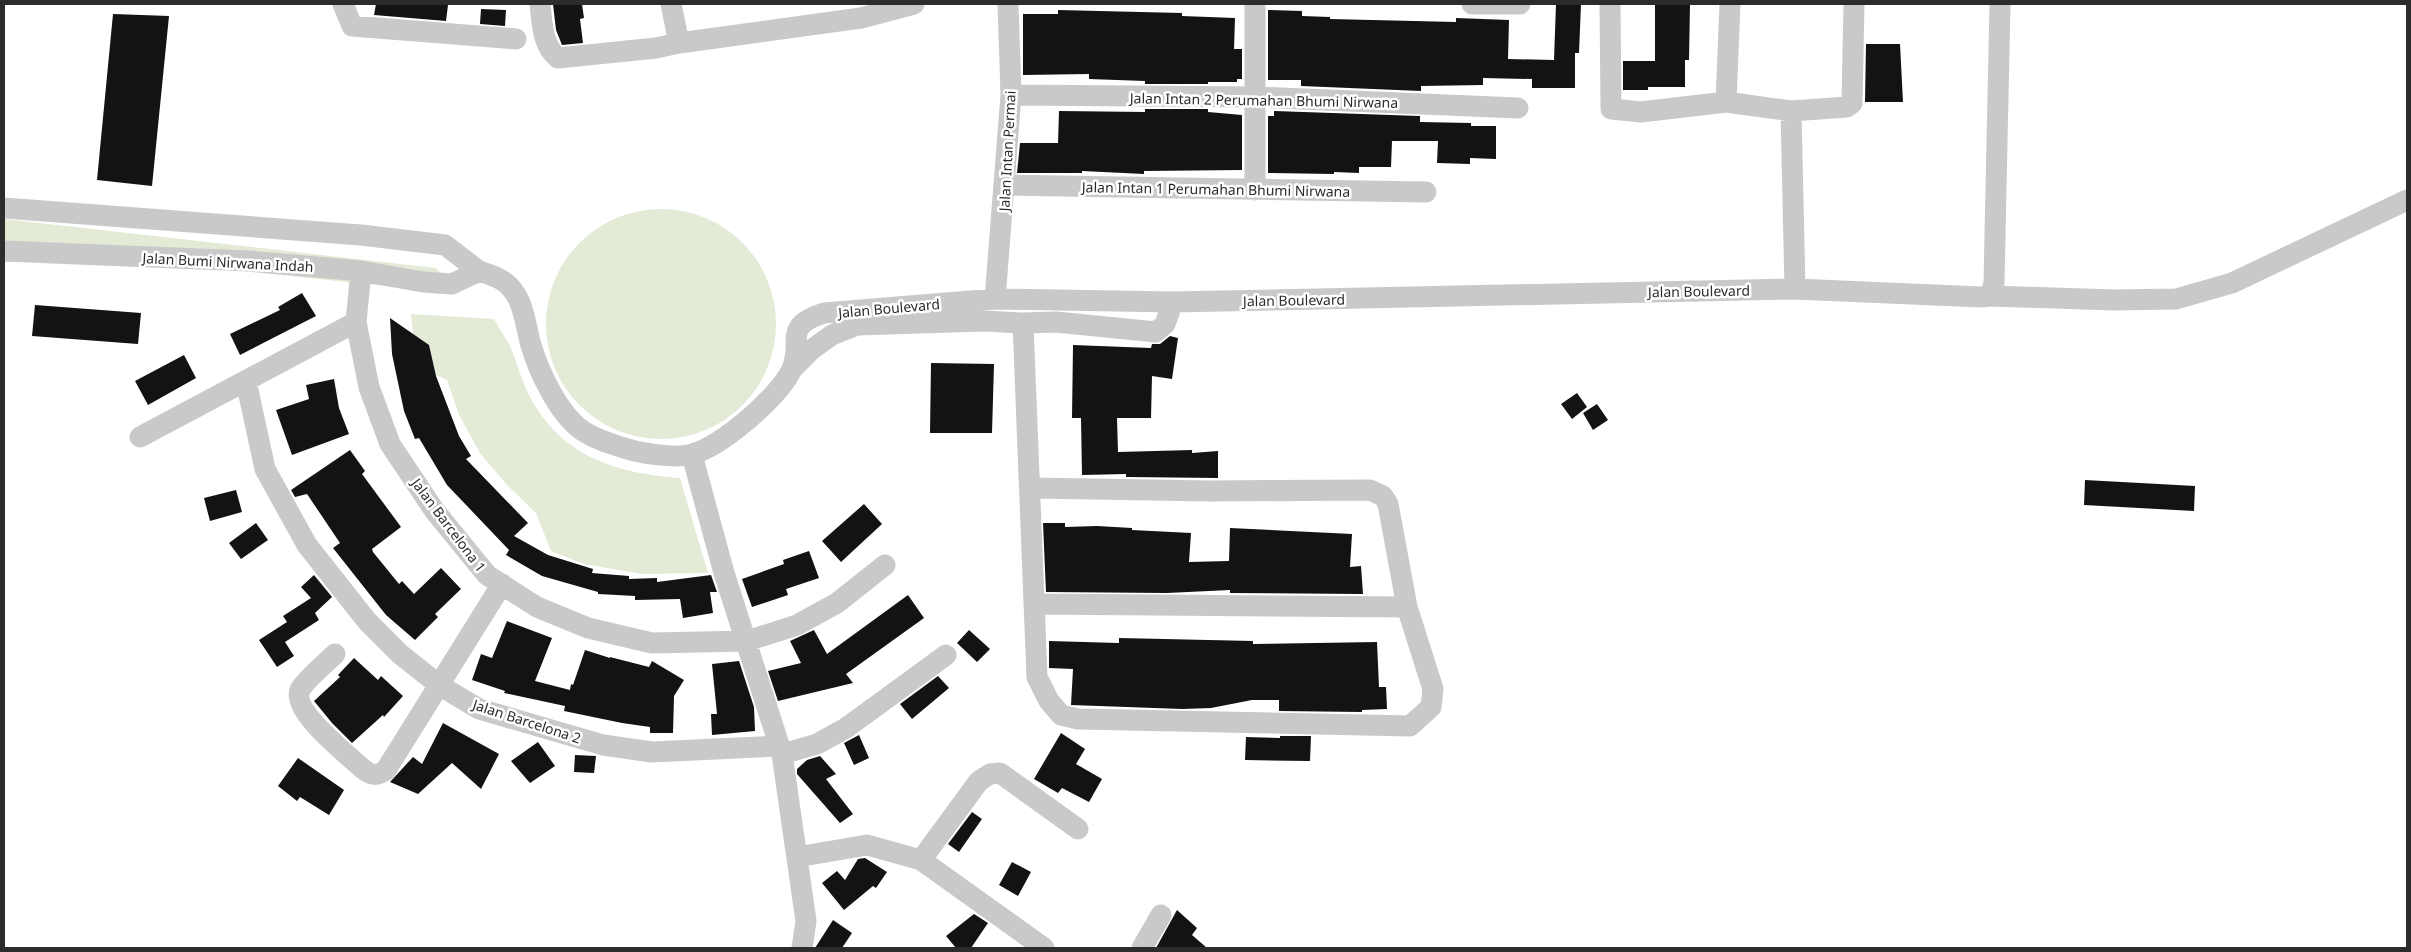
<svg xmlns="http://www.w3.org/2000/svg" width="2411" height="952" viewBox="0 0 2411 952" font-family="'Noto Sans',sans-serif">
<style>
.green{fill:#e3ebd7}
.building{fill:#131313}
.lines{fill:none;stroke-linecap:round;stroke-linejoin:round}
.minor{stroke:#c9c9c9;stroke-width:21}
.labels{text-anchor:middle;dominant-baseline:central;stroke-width:5;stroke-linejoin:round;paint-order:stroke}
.street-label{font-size:14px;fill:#2c2c2c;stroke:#fff}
</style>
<rect width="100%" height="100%" fill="#fff"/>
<path class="green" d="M546 324a115 115 0 1 1 230 0a115 115 0 1 1-230 0Z
M4 219 436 268 448 281 433 291 4 246Z
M411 314 494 319C499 328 505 337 510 346 516 360 520 375 526 389 557 455 613 473 680 478L708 573 642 574 584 564 551 551 536 513 506 484 480 453 459 415 447 380 417 367Z"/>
<path class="building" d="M376 4 448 5 446 21 374 15Z
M553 4H582L584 18 580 19 583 43 562 45 556 30Z
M1556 4H1581L1579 53H1575V88H1532V79L1483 78V85L1421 86V91L1301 86V80H1268V10L1302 11V16L1330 17V19L1456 22V18L1509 20 1508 59 1554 60Z
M1655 4H1690L1689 60H1685V87H1648V90H1623V61H1655Z
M481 9 506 10 505 26 480 24Z
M1058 10 1182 13V16L1235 18 1234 49H1242V79H1237V82H1208V84H1145V81L1089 79V74L1023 75V14H1058Z
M113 14 169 16 152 186 97 180Z
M1866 44H1900L1903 102H1865Z
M1145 109H1208V112L1242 115V170L1144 171V174L1082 171V173H1017L1020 143H1058L1059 111 1145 112Z
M1274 111 1420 116V122L1471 123V126H1496V159L1470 158V164L1437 163 1438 141H1392L1391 167H1359V173L1334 172V174L1268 173V116H1274Z
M302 293 316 316 240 355 230 334 280 310 278 307Z
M35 305 141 313 138 344 32 336Z
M390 318 429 345 436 376 459 436 471 456 466 459 528 523 514 536 548 555 593 569 592 573 629 576V579L657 578V582L711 575 717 592H710L713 613 683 618 680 599 635 600V596L598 594V592L542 576 506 555 509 550 447 485 419 438 415 439 404 411 392 354Z
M1170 336 1178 338 1172 379 1152 376 1151 418H1117L1118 452 1192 450V453L1218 451V478L1126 477V474L1082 475 1081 418H1072L1073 345 1151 348 1152 344H1160Z
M184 355 196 378 148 405 135 381Z
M931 363 994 364 992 433H930Z
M334 379 339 408 349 434 292 455 276 410 309 399 306 385Z
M1577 393 1587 407 1572 419 1561 404Z
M1597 404 1608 420 1593 430 1583 413Z
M350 450 365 471 362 474 401 527 372 549 373 552 399 584 402 581 414 594 441 568 461 589 435 614 438 617 415 640 386 615 333 548 340 543 307 494 295 497 291 490Z
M2085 480 2195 486 2194 511 2084 505Z
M236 490 242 512 210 521 204 498Z
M864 504 882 524 841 562 822 541Z
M256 523 268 540 241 559 229 543Z
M1043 523H1065V527L1097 526 1132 528V530L1191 533 1189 562 1229 561 1230 528 1352 534 1350 567 1361 566 1363 594 1230 593V590L1167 593 1046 592Z
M809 551 819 578 786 589 788 595 752 607 742 579 784 564 783 560Z
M314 575 332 597 315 613 319 620 285 642 294 656 277 667 259 640 287 622 283 616 311 598 301 587Z
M908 595 924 618 846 674 853 683 778 701 768 671 801 663 790 641 814 630 827 654Z
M507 621 552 638 535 681 570 690 571 684 573 685 585 650 610 658V657L649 667 652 661 684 680 674 696 673 733H650V727L622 723 564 711 565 706 504 693 505 691 472 680 481 654 492 658Z
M969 630 990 649 977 662 957 643Z
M1119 638 1253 641V644L1377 642 1379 687H1386L1387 709 1362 710V712L1279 711V700H1252L1211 708 1182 709 1071 705 1073 669 1049 668V641L1119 643Z
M354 658 378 680 381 676 403 696 384 717 383 715 352 743 332 723 314 701 340 677 338 675Z
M739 661 754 707 755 731 712 735 711 714H717L712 664Z
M938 676 949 688 912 719 900 704Z
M443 723 499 754 481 789 452 763 418 794 390 782 413 757 422 764Z
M1061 733 1085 749 1076 764 1102 779 1089 802 1062 788 1058 793 1034 779Z
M859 735 869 758 854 765 844 743Z
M1280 736H1311L1310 761 1245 760 1246 737 1280 738Z
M538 742 555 766 530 783 511 761Z
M575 755 596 756 594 773 574 772Z
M820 756 836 774 826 779 853 814 840 823 797 774V769L807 760Z
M298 758 344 790 329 815 300 797 297 801 278 786Z
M972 812 982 819 959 852 948 844Z
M865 858 887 872 876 888 873 886 844 910 822 883 837 871 845 880 858 859Z
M1012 862 1031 872 1018 896 999 885Z
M1177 910 1197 928 1192 935 1207 948H1156Z
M974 914 988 923 971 948H956L946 936Z
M833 920 852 933 842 948H815Z"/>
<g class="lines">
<path class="minor" d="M343 4 352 26 516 39
M540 4C542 21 542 46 558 58L656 48 679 43
M671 4 679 43 861 18 914 4
M1472 4H1520
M1610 4 1611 109 1641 112 1726 102 1791 111 1847 107 1852 103 1854 4
M1011 95 1255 97 1518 108
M1726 102 1730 4
M1791 111 1795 289
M1006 185 1426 192
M1255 190V4
M4 208 361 235 445 245 479 271 452 284 423 282 361 271 249 261 4 251
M361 271 356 322 369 387 390 444 434 510 487 575 537 607 588 628 652 643 747 641 797 625 837 603 885 565
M479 271C495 276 507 280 516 295 523 305 527 329 530 342 538 370 558 414 583 431 595 439 608 443 621 447 638 453 675 459 692 454 721 447 780 396 792 369 804 341 781 327 824 313L995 299 1173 302 1795 289 1981 297 1991 296 1994 282 2000 4
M1991 296 2114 300 2176 299 2232 283 2407 200
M995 299 1011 95 1008 4
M1023 323 1037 677 1049 701 1061 715 1078 719 1410 726 1431 707 1433 689 1407 607 1388 504 1383 496 1370 490 1210 491 1031 488
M792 369 811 350 832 335 857 325 983 321 1023 323 1056 322 1156 332 1165 324 1173 302
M246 381 265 469 307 545 367 621 400 654 439 685 479 709 603 745 652 752 779 746
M140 437 356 322
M692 455 724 573 782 754 806 921 802 948
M1034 604 1407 607
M335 654C326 663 305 680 300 690 291 711 348 755 363 769 372 776 377 776 386 770L502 584
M782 754 817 744 846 728 946 655
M797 857 867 845 921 860 979 781 990 774 1000 773 1078 829
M921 860 1044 948
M1142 948 1161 915"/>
</g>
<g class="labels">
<g class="street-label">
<text transform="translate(1264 100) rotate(1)">Jalan Intan 2 Perumahan Bhumi Nirwana</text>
<text transform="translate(1007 151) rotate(-87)">Jalan Intan Permai</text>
<text transform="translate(1216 189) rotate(1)">Jalan Intan 1 Perumahan Bhumi Nirwana</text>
<text transform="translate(228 262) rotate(3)">Jalan Bumi Nirwana Indah</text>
<text transform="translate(1699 291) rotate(-1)">Jalan Boulevard</text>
<text transform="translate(1294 300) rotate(-1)">Jalan Boulevard</text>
<text transform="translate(889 308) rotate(-5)">Jalan Boulevard</text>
<text transform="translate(449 525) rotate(53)">Jalan Barcelona 1</text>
<text transform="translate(527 721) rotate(18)">Jalan Barcelona 2</text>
</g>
</g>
<rect width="2411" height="952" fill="none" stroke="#2c2c2c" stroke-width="10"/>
</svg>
